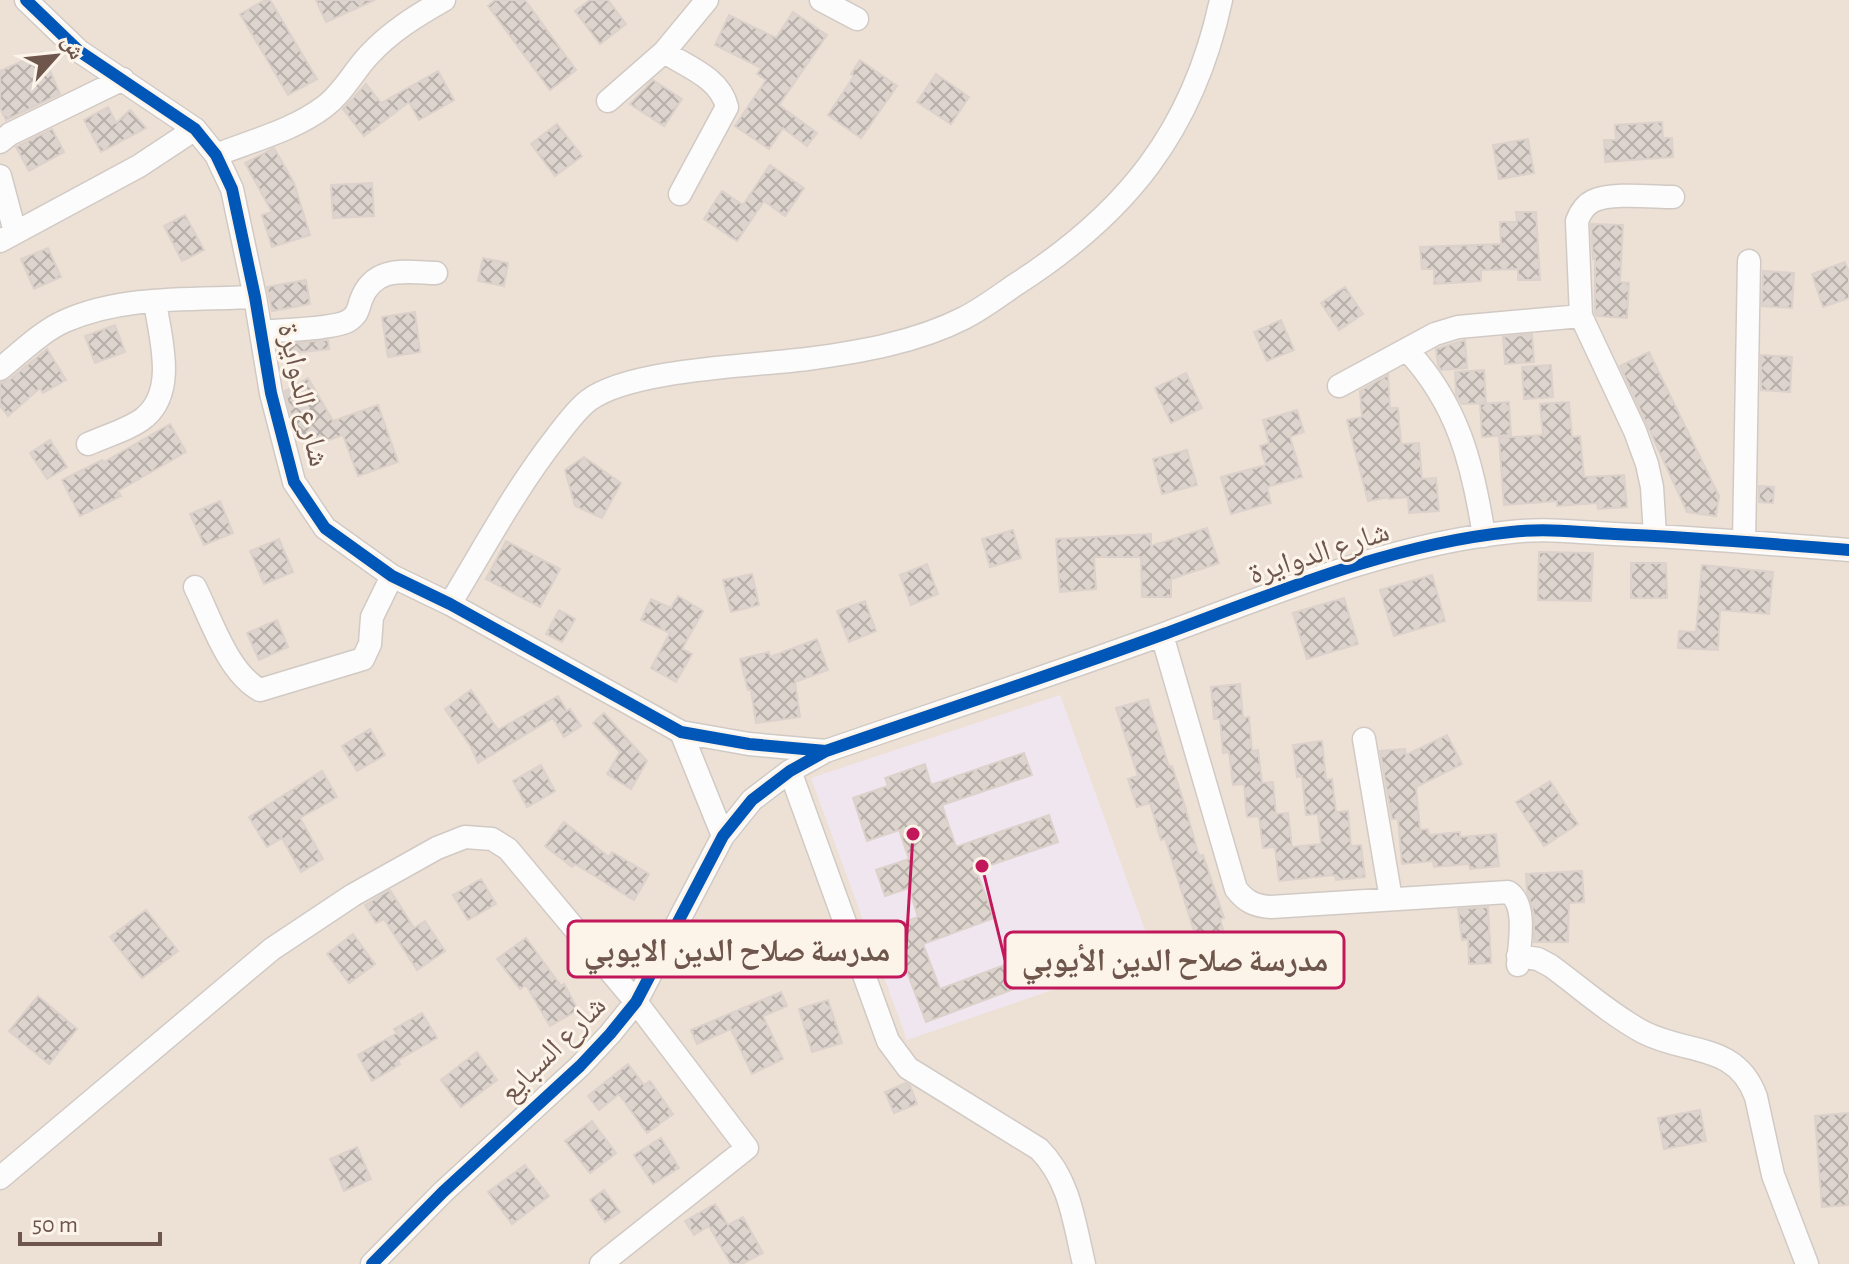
<svg xmlns="http://www.w3.org/2000/svg" width="1849" height="1264" viewBox="0 0 1849 1264" font-family="'Alegreya Sans','Noto Naskh Arabic',sans-serif">
<style>
.residential{fill:#ede1d6}
.education{fill:#f0e6ef}
.building{fill:url(#building-cross-hatch);stroke:#dcd1cb;stroke-width:2}
.lines{fill:none;stroke-linecap:round;stroke-linejoin:round}
.minor-casing{stroke:#d1cac4;stroke-width:25}
.minor{stroke:#fdfcfc;stroke-width:22}
.cycleway-casing{stroke:#fdf4e9;stroke-width:17}
.cycleway{stroke:#0057b8;stroke-width:12}
.labels{text-anchor:middle;dominant-baseline:central;stroke-width:6;stroke-linejoin:round;paint-order:stroke}
.street-label{font-size:30px;fill:#6f564c;stroke:#fdf4e9}
.leader{fill:none;stroke:#c2185b;stroke-width:3}
.callout-dot{fill:#c2185b;stroke:#fdf4e9;stroke-width:3}
.callout{fill:#fdf4e9;stroke:#c2185b;stroke-width:3}
.callout-label{font-size:32px;text-anchor:middle;font-weight:bold;fill:#6f564c}
</style>
<defs>
<pattern id="building-cross-hatch" width="8" height="8" patternUnits="userSpaceOnUse" patternTransform="scale(2)"><rect width="8" height="8" fill="#ddd4ce"/><path d="M0 0l8 8M0 8l8-8" fill="none" stroke="#b7afa9"/></pattern>
</defs>
<rect width="100%" height="100%" fill="#f4eee8"/>
<path class="residential" d="M0 0H1849V1264H0Z"/>
<path class="education" d="M1060 695 1154 955 907 1040 811 778Z"/>
<path class="building" d="M265 0H270L317 79 288 95 240 14Z
M316 0H375L326 22Z
M495 0H525L576 70 550 90 488 6Z
M590 0H608L626 24 600 44 575 11Z
M793 12 827 35 779 105 817 133 807 146 783 128 769 149 735 126 766 80 757 74 761 68 715 45 729 15 776 38Z
M42 52 60 94 6 120 0 108V71Z
M860 60 897 86 861 138 828 115 854 76 851 74Z
M438 71 454 100 419 120 409 102 364 136 343 109 366 84 381 103Z
M936 74 969 97 951 124 917 102Z
M653 80 682 99 664 126 630 104Z
M108 107 116 123 130 110 146 128 101 152 84 120Z
M1662 122 1663 138H1672L1673 157 1605 162 1604 140H1616L1615 125Z
M557 124 582 156 555 176 531 144Z
M52 129 64 152 29 171 16 147Z
M1528 139 1534 173 1499 179 1493 145Z
M274 148 294 183 310 235 272 247 262 215 272 212 245 163Z
M770 165 804 188 785 216 764 201 737 241 704 219 722 191 743 205Z
M372 183 374 216 333 218 331 185Z
M1516 212H1536L1540 280H1518V269L1481 270V281L1434 284V269H1422L1420 247 1501 244 1500 222H1517Z
M185 215 204 250 182 261 164 226Z
M1591 224 1623 225 1620 282 1629 283 1627 318 1597 316 1595 313V259H1593Z
M48 248 61 277 34 289 21 259Z
M483 258 508 263 504 286 478 281Z
M1845 262 1849 272V298L1823 307 1812 274Z
M1763 271 1794 273 1792 308 1762 306Z
M306 280 310 304 272 311 267 287Z
M1345 287 1363 314 1339 330 1321 303Z
M415 312 420 352 388 357 382 317Z
M1281 320 1294 350 1267 361 1254 332Z
M115 325 125 352 95 363 85 336Z
M1532 334 1534 362 1505 364 1503 337Z
M328 340 329 349 284 354 283 344Z
M1465 340 1467 368 1441 370 1438 365 1436 349Z
M47 349 66 380 43 393 40 388 8 416 0 406V383L9 380Z
M1649 352 1719 496 1716 516 1687 512 1620 366Z
M1761 355 1792 357 1790 392 1761 390Z
M1551 365 1553 397 1524 399 1522 367Z
M1484 370 1486 403 1462 404 1456 394 1455 372Z
M1186 373 1202 408 1171 423 1155 388Z
M1388 375 1390 408H1398L1401 444 1419 443 1422 479 1436 478 1439 511 1409 513 1408 497 1389 499V497L1368 501 1347 420 1362 417 1360 391Z
M308 378 333 421 378 405 398 462 358 476 343 435 309 447 291 416 285 391Z
M1509 402 1511 435 1482 437 1480 404Z
M1569 402 1572 437 1580 436 1584 477 1624 475 1627 507 1598 509 1597 503 1557 506V501L1504 505 1499 438 1543 435 1540 404Z
M1297 410 1304 432 1290 437 1302 477 1267 487 1271 503 1231 514 1221 477 1266 465 1260 446 1269 443 1263 420Z
M170 424 186 452 118 491 121 496 80 516 62 480 102 460 104 462Z
M50 440 67 467 47 479 30 453Z
M1187 450 1197 485 1162 494 1153 459Z
M584 457 621 483 602 518 575 506 565 470Z
M1759 486 1774 487 1773 503 1759 502Z
M220 501 233 533 204 545 190 514Z
M1207 528 1219 563 1171 579V597H1142L1141 557H1094L1096 589 1060 592 1056 539 1151 534V546Z
M1013 530 1021 558 990 567 982 539Z
M279 539 293 572 264 584 250 551Z
M506 541 560 569 540 607 486 579Z
M1539 552 1593 553 1591 601 1538 600Z
M1631 563H1666L1667 598H1631Z
M927 564 938 594 911 605 900 575Z
M1702 565 1773 572 1769 614 1720 610 1718 650 1678 648 1679 631 1696 632Z
M752 574 759 605 731 612 723 580Z
M1432 575 1445 621 1394 636 1380 590Z
M678 596 703 611 682 649 692 654 676 682 651 668 670 633 641 620 651 599 671 608Z
M1344 598 1358 644 1307 659 1293 613Z
M865 601 876 631 849 642 837 611Z
M559 610 575 619 562 642 546 634Z
M277 620 288 647 259 660 247 633Z
M817 639 828 670 795 682 800 717 756 723 751 690H748L740 659 769 652 770 657Z
M1240 684 1243 718 1249 717 1252 751 1258 750 1262 783 1273 782 1276 814 1288 813 1292 847 1321 844 1318 814 1306 815 1302 776 1297 777 1293 745 1322 741 1326 780 1332 779 1336 812 1348 811 1351 846 1361 845 1365 877 1336 880 1335 875 1279 881 1275 847 1263 848 1259 816 1247 817 1244 784 1233 785 1229 752 1223 753 1220 719H1214L1211 687Z
M471 690 498 730 558 696 567 711 570 709 581 726 564 737 553 718 478 763 471 747 445 709Z
M1148 699 1169 767 1172 766 1184 803 1199 856 1203 855 1224 918 1220 919 1231 957 1194 967 1188 946 1198 944 1165 838 1161 840 1150 803 1137 807 1128 779 1138 776 1116 708Z
M604 713 647 761 631 789 607 774 620 752 593 723Z
M370 729 385 755 357 771 342 746Z
M1447 735 1462 764 1416 787 1420 830 1428 829 1429 835 1460 832V837L1496 834 1499 866 1470 869 1469 864 1434 867 1433 861 1402 864 1398 819H1392L1380 751 1405 749 1406 755Z
M1024 753 1032 775 942 805 956 847 1049 815 1058 842 976 870 994 918 923 944 940 989 1010 963 1019 987 926 1022 890 927 918 917 909 888 885 896 876 870 909 859 899 830 867 841 853 798 888 786 885 778 925 764 931 785Z
M541 765 555 791 527 807 513 781Z
M322 771 337 797 300 818 323 859 301 872 282 838 267 847 249 817Z
M1550 781 1578 824 1544 846 1516 802Z
M564 822 609 857 612 852 649 874 634 900 575 864 572 867 545 846Z
M1582 871 1584 902 1569 903 1568 942H1534V914L1527 892 1526 874Z
M481 879 496 904 468 920 453 895Z
M390 890 414 928 425 921 445 951 417 970 384 919 376 923 365 905Z
M1488 907 1491 963 1469 964 1468 939 1462 940 1458 909Z
M146 910 178 951 142 978 110 937Z
M353 934 375 964 349 983 327 954Z
M526 938 561 986 564 984 578 1010 550 1026 526 985 520 989 497 959Z
M781 992 787 1006 763 1016 783 1059 752 1074 731 1029 697 1044 691 1030Z
M38 996 77 1029 49 1064 9 1031Z
M828 1000 842 1043 812 1052 799 1009Z
M422 1013 437 1038 398 1060 400 1064 372 1081 358 1055 397 1033 394 1029Z
M477 1052 497 1080 461 1107 441 1080Z
M628 1064 644 1085 650 1081 673 1114 647 1133 619 1094 599 1110 588 1096Z
M906 1083 910 1086 917 1104 894 1113 885 1092Z
M1700 1110 1706 1141 1664 1149 1658 1118Z
M1849 1113V1205L1822 1207 1815 1116Z
M592 1121 616 1153 590 1173 565 1141Z
M661 1138 679 1168 653 1184 634 1155Z
M357 1147 371 1179 344 1191 330 1159Z
M525 1165 549 1196 512 1224 488 1192Z
M604 1190 620 1212 605 1222 590 1200Z
M715 1204 728 1225 743 1217 763 1253 742 1264H731L709 1226 694 1235 685 1221Z"/>
<g class="lines">
<g class="minor-casing">
<path id="minor" d="M26 0 79 51 195 129 216 155 232 189 255 297 271 393 294 482 325 528 392 576 450 604 681 732 749 744 826 751
M821 0 857 19
M664 52C688 67 720 78 727 107L680 194
M608 101 664 52 707 0
M0 142 10 134 123 79
M216 155C251 141 294 130 324 107 343 93 353 72 369 55 390 32 416 16 444 0
M0 176 15 232
M0 241 139 166 195 129
M261 332C280 330 334 329 348 321 358 315 358 309 361 300 374 265 405 272 436 273
M1407 350C1458 404 1473 465 1484 536
M0 369C20 353 42 331 65 321 124 295 192 300 255 297
M1339 386 1435 334 1458 327 1581 316
M88 444C103 437 133 428 145 417 177 390 160 337 155 302
M1655 535 1652 487 1647 464 1635 431 1581 316 1577 221C1580 213 1585 205 1593 201 1611 192 1653 197 1673 197
M1744 542 1749 261
M195 587C211 619 228 673 260 690L363 659 370 644 372 617 392 576
M450 604C484 548 516 488 557 436 566 424 577 409 589 400 631 369 752 366 807 359 860 352 917 342 964 318 982 309 999 296 1015 285 1126 214 1193 131 1221 0
M1162 635 1236 889C1246 902 1255 906 1271 907L1508 892C1528 904 1519 945 1518 965
M681 732 723 836
M1364 739 1391 899
M790 771 888 1041 908 1068 1039 1149C1070 1180 1074 1222 1084 1264
M1518 956 1538 959 1551 966C1581 988 1610 1014 1643 1032 1687 1055 1736 1042 1756 1097L1773 1175 1807 1264
M0 1178 272 949 353 895 437 848 465 837 492 839 508 849 636 1002 747 1148 601 1264
M372 1264 443 1192 580 1066 610 1034 636 1002 723 836 752 800 790 771 826 751C939 712 1052 675 1164 634 1275 593 1391 544 1511 532 1544 528 1580 532 1614 534 1692 537 1771 544 1849 550"/>
</g>
<use href="#minor" class="minor"/>
<g class="cycleway-casing">
<path id="cycleway" d="M26 0 79 51 195 129 216 155 232 189 255 297 271 393 294 482 325 528 392 576 450 604 681 732 749 744 826 751
M372 1264 443 1192 580 1066 610 1034 636 1002 723 836 752 800 790 771 826 751C939 712 1052 675 1164 634 1275 593 1391 544 1511 532 1544 528 1580 532 1614 534 1692 537 1771 544 1849 550"/>
</g>
<use href="#cycleway" class="cycleway"/>
</g>
<g class="labels">
<g class="street-label">
<text transform="translate(303 395) rotate(77)">شارع الدوايرة</text>
<text transform="translate(1319 553) rotate(-18)">شارع الدوايرة</text>
<text transform="translate(553 1049) rotate(-45)">شارع السبايع</text>
</g>
</g>
<path class="leader" d="M913 834L906 949M982 866L1005 960"/>
<g class="callout-dot">
<circle cx="913" cy="834" r="8"/>
<circle cx="982" cy="866" r="8"/>
</g>
<g class="callout">
<rect x="568" y="921" width="338" height="56" rx="8"/>
<rect x="1005" y="932" width="339" height="56" rx="8"/>
</g>
<g class="callout-label">
<text x="737" y="961">مدرسة صلاح الدين الايوبي</text>
<text x="1175" y="971">مدرسة صلاح الدين الأيوبي</text>
</g>
<g transform="translate(56 56) rotate(63)" stroke="#fdf4e9" stroke-width="6" paint-order="stroke">
<path d="M0-6L14 30L0 20L-14 30Z" fill="#6f564c"/>
<text y="-12" font-size="22" font-weight="bold" text-anchor="middle" fill="#6f564c">ش</text>
</g>
<path d="M20 1232v12h140v-12" fill="none" stroke="#6f564c" stroke-width="4"/>
<text x="32" y="1232" font-size="24" fill="#6f564c" stroke="#fdf4e9" stroke-width="6" paint-order="stroke">50 m</text>
</svg>
